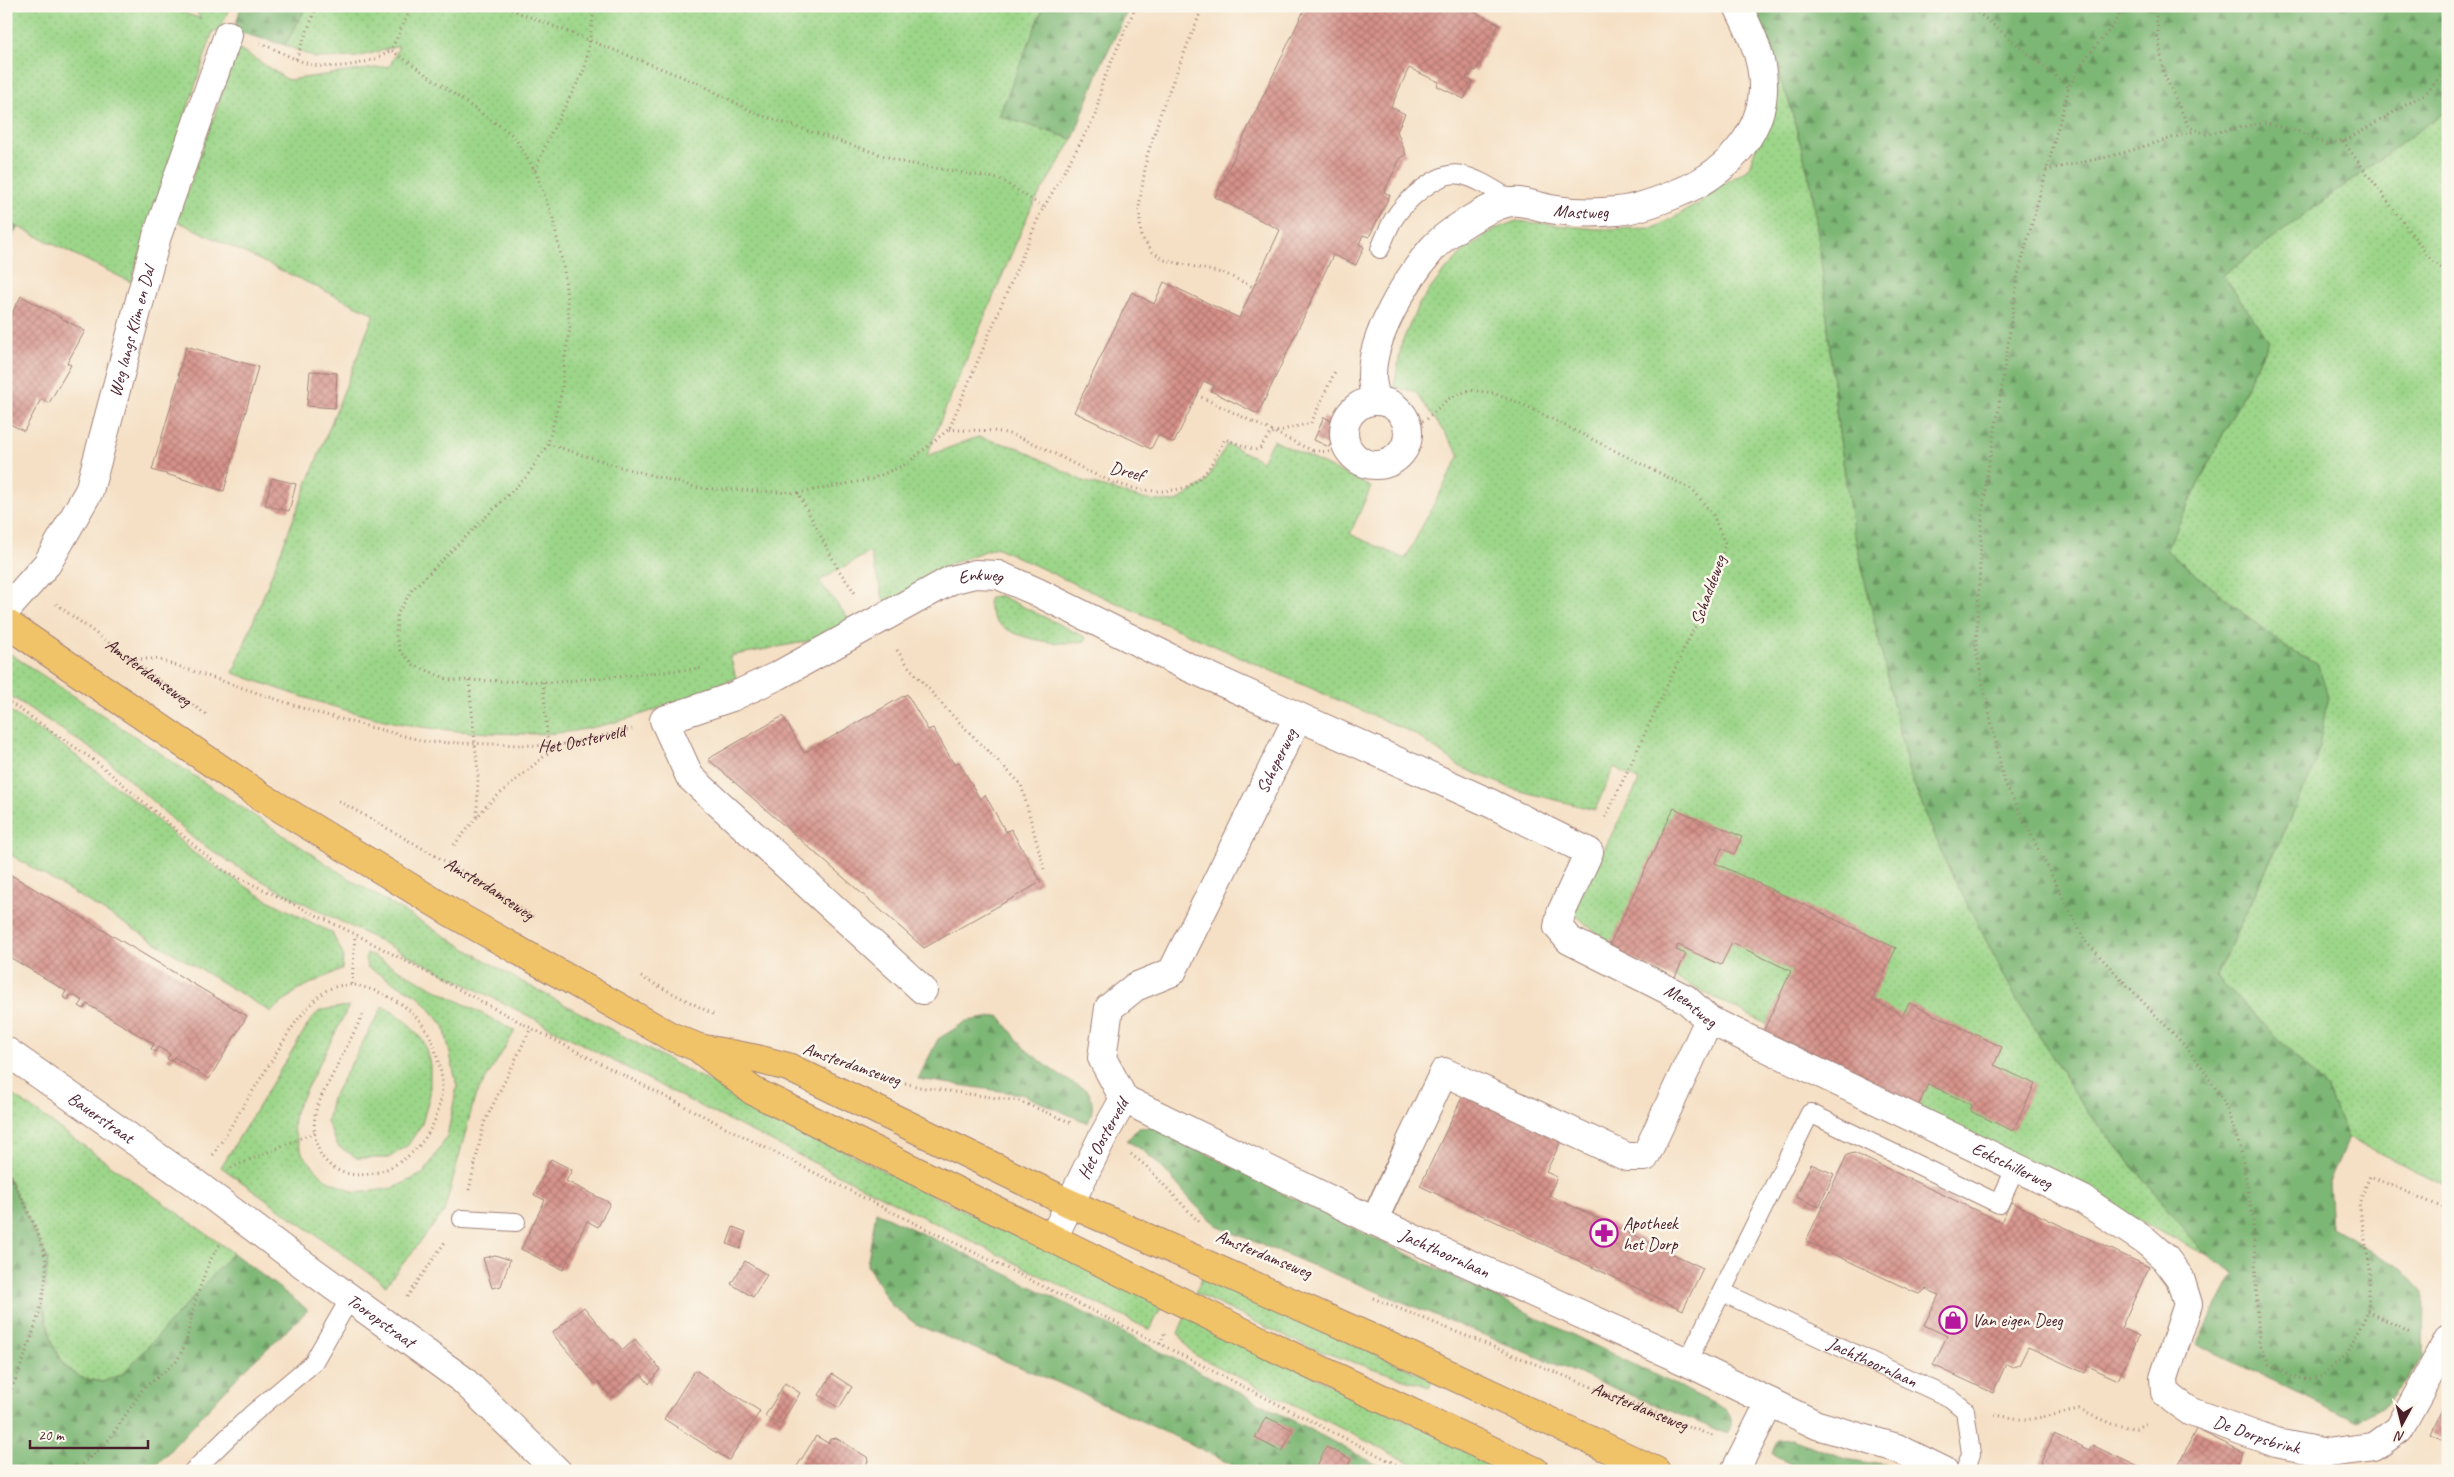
<svg xmlns="http://www.w3.org/2000/svg" width="2454" height="1477" viewBox="0 0 2454 1477" font-family="Caveat,sans-serif">
<style>
.green{fill:url(#green-dots);stroke:#737a5a}
.forest{fill:url(#forest-firs);stroke:#646b50}
.building{fill:url(#building-cross-hatch)}
.lines{fill:none;stroke-linecap:round;stroke-linejoin:round}
.service-casing{stroke:#a08078;stroke-width:20}
.pedestrian-casing{stroke:#a08078;stroke-width:29}
.minor-casing{stroke:#a08078;stroke-width:30}
.primary-casing{stroke:#a08078;stroke-width:30}
.path{stroke:#a08078;stroke-width:3;stroke-dasharray:1 4;stroke-linecap:butt}
.service{stroke:#fff;stroke-width:18}
.pedestrian{stroke:#fff;stroke-width:26}
.minor{stroke:#fff;stroke-width:28}
.primary{stroke:#f1c369;stroke-width:28}
.path-bridge{stroke:#a08078;stroke-width:3;stroke-dasharray:1 4;stroke-linecap:butt}
.labels{text-anchor:middle;dominant-baseline:central;stroke-width:5;stroke-linejoin:round;paint-order:stroke}
.street-label{font-size:18px;fill:#4a1f2b;stroke:#fbf7ec}
.poi-label{font-size:18px;fill:#4a1f2b;stroke:#fbf7ec;text-anchor:start}
</style>
<defs>
<pattern id="green-dots" width="8" height="8" patternUnits="userSpaceOnUse" patternTransform="scale(1.25)"><rect width="8" height="8" fill="#9cd689"/><path d="M2 2h.1M6 6h.1" fill="none" stroke="#88b776" stroke-width="1.8" stroke-linecap="round"/></pattern>
<pattern id="forest-firs" width="22" height="20" patternUnits="userSpaceOnUse" patternTransform="scale(1.25)"><rect width="22" height="20" fill="#7db775"/><path d="M5 1l3.5 6h-7zM16 11l3.5 6h-7z" fill="#689460"/></pattern>
<pattern id="building-cross-hatch" width="8" height="8" patternUnits="userSpaceOnUse" patternTransform="scale(1.25)"><rect width="8" height="8" fill="#d59189"/><path d="M0 0l8 8M0 8l8-8" fill="none" stroke="#af7670"/></pattern>
</defs>
<rect width="100%" height="100%" fill="#fbf7ec"/>
<filter id="ink" filterUnits="userSpaceOnUse"><feTurbulence type="fractalNoise" baseFrequency=".02" numOctaves="2"/><feDisplacementMap in="SourceGraphic" scale="10" xChannelSelector="R" yChannelSelector="G"/><feConvolveMatrix kernelMatrix="1 2 1 2 8 2 1 2 1" color-interpolation-filters="sRGB"/></filter>
<filter id="wash" filterUnits="userSpaceOnUse"><feTurbulence type="fractalNoise" baseFrequency=".0096" numOctaves="4" result="noise"/><feDisplacementMap in="SourceGraphic" scale="20" xChannelSelector="R" yChannelSelector="G"/><feGaussianBlur stdDeviation="1.12" result="paint"/><feColorMatrix in="noise" values="0 0 0 0 0 0 0 0 0 0 0 0 0 0 0 0 0 1.4 0 .05"/><feComposite in="paint" operator="in"/></filter>
<g filter="url(#wash)">
<rect width="100%" height="100%" fill="#f5e0c5"/>
<path class="green" d="M6 6H167L201 19 193 6H230L219 32 213 31 131 282 6 221Z
M307 6H1044L999 116 1073 139 1031 208 941 419 927 456 978 437 1019 448 1083 481 1147 500 1176 502 1206 482 1227 444 1262 461 1273 440 1371 487 1350 534 1405 559 1460 455 1415 391 1394 388 1402 342 1419 304 1442 274 1464 251 1493 230 1516 221 1597 229 1654 228 1700 203 1723 184 1748 170 1769 111 1778 94 1763 38 1789 101 1812 188 1824 285 1836 412 1852 523 1909 773 1946 863 2018 1002 2083 1106 2206 1255 1911 1104 1764 1023 1664 972 1601 937 1572 912 1639 781 1614 767 1595 810 1513 789 1461 767 1413 733 1092 592 996 547 952 563 885 605 870 552 819 581 852 623 825 638 730 656 736 678C685 700 629 722 574 731 547 735 521 734 494 733 467 732 441 730 415 726 353 716 292 693 233 673L374 314 177 221 238 48 288 80 390 66 399 46 357 57 315 58 285 45Z
M2448 109V1186L2348 1138 2327 1089 2216 976 2292 816 2318 665 2288 649 2166 550 2269 341 2223 275Z
M996 596H1001L1083 636 1086 638 1085 641C1062 647 1015 639 998 623 993 619 989 609 988 602L990 598Z
M6 651 348 878 515 978 698 1076 933 1196 1163 1304 1150 1330 682 1097 523 1013 282 892 236 866 194 839 105 758 6 693Z
M6 709 66 748 140 805 195 854 264 898 332 933 343 955 342 969 299 989 271 1012 6 852Z
M367 953 515 1031 475 1097 444 1212 386 1285 221 1167 312 1018 321 1010 349 1006 295 1111 293 1128 303 1155 325 1179 356 1193 394 1188 424 1173 447 1137 457 1086 444 1026 420 997 367 967 365 958Z
M383 1006 404 1019 424 1042 430 1065V1094L422 1124 408 1145 389 1158H357L338 1146 327 1122 332 1098Z
M6 1090 233 1253 123 1374 103 1382 82 1378 66 1367 53 1345 43 1304 48 1259 6 1174Z
M1204 1275 1432 1380 1429 1387 1308 1347 1195 1293Z
M1186 1315 1512 1471H1426L1193 1354 1178 1333Z"/>
<path class="forest" d="M241 6H307L285 45 234 31Z
M1044 6H1130L1101 65 1073 139 999 116Z
M1749 6H2448V109L2223 275 2269 341 2166 550 2288 649 2318 665 2328 696 2316 764 2216 976 2327 1089 2348 1138 2329 1183 2332 1228 2403 1269 2424 1292 2423 1358 2388 1402 2358 1422 2196 1344 2234 1273 2206 1255 2083 1106 2018 1002 1946 863 1909 773 1852 523 1836 412 1824 285 1812 188 1789 101Z
M6 221 17 228 6 248Z
M999 1016 1025 1049 1059 1075 1088 1091C1094 1102 1093 1112 1088 1123L1021 1094 918 1079 938 1039 967 1021Z
M1156 1127 1288 1196 1725 1409C1733 1418 1733 1424 1727 1434L1221 1228C1185 1203 1166 1160 1127 1141L1138 1128Z
M6 1174 48 1260 43 1304 53 1345 65 1367 82 1378 103 1382 123 1374 233 1253 308 1310 240 1374 151 1471H6Z
M876 1212C1050 1292 1219 1382 1389 1471H1244L1193 1445 1059 1383 917 1325 891 1305 867 1265Z
M1792 1439 1846 1459 1888 1466 1897 1471H1806L1776 1457 1772 1452 1778 1440Z"/>
<g id="blocks">
<path class="building" d="M1306 6H1462L1499 24 1476 71 1471 69 1466 79 1473 81 1464 99 1437 86 1439 82 1409 68 1391 107 1405 114 1397 131 1406 155 1401 157 1384 192 1390 195 1369 237 1363 235 1359 244 1364 247 1356 265 1333 255 1258 414 1211 391 1214 386 1204 381 1174 443 1158 435 1151 449 1074 412 1132 292 1154 304 1164 282 1239 318 1280 230 1215 197Z
M21 296 85 331 67 363 71 365 49 403 41 399 24 431 6 422V325Z
M186 346 258 367 224 491 152 470 180 375H178Z
M310 371 337 373 335 408 307 406Z
M1324 417 1339 425 1329 447 1314 440Z
M272 478 296 484 289 511 265 505Z
M907 694 928 730 933 728 954 764 959 762 980 799 985 795 1006 832 1011 829 1041 882 924 948 708 759 783 716 804 753Z
M1674 808 1715 828 1716 825 1742 837 1734 854 1722 848 1715 863 1896 948 1872 1000 1903 1015 1909 1003 2002 1047 1994 1065 2035 1084 2013 1131 1970 1111 1972 1105 1928 1084 1918 1107 1762 1034 1791 971 1732 943 1721 965 1678 945 1676 950 1686 954 1674 979 1608 948Z
M6 872 247 1016 209 1079 174 1057 171 1061 167 1059 170 1054 158 1047 155 1052 151 1049 154 1044 87 1004 84 1009 79 1006 83 1001 71 994 68 1000 63 997 66 991 6 955Z
M1464 1093 1562 1139 1546 1172 1557 1177 1549 1195 1703 1268 1683 1310 1420 1186Z
M1854 1153 2001 1222 2011 1202 2149 1267 2121 1328 2139 1336 2118 1380 2088 1366 2085 1373 2028 1347 2019 1365 2013 1367 2006 1364 1993 1393 1933 1365 1947 1336 1924 1325 1939 1295 1926 1289 1920 1294 1916 1293 1806 1241 1847 1155Z
M551 1159 572 1170 566 1181 610 1203 598 1227 587 1221 563 1270 521 1249 545 1200 534 1195Z
M1811 1164 1834 1174 1819 1207 1796 1197Z
M733 1227 746 1232 740 1249 727 1244Z
M495 1255 510 1260 501 1286 492 1288 483 1258Z
M745 1261 767 1275 753 1297 731 1284Z
M584 1307 612 1341 613 1339 623 1350 635 1339 660 1369 649 1384 641 1374 611 1398 598 1381 595 1384 552 1333Z
M695 1370 760 1411 729 1460 664 1419Z
M832 1374 852 1387 839 1408 819 1395Z
M785 1383 800 1393 780 1425 765 1416Z
M2448 1396V1441L2431 1433Z
M1266 1417 1293 1430 1282 1452 1255 1438Z
M2196 1429 2243 1452 2234 1471 2176 1470Z
M2054 1434 2089 1450 2092 1445 2147 1471H2037Z
M816 1436 828 1443 830 1439 836 1438 867 1457 868 1461 865 1467 872 1471H794Z
M1326 1447 1351 1459 1345 1471 1315 1470Z"/>
</g>
</g>
<g filter="url(#ink)">
<use href="#blocks" fill-opacity="0" stroke="#a08078" stroke-width="1"/>
<g class="lines">
<g class="service-casing">
<g id="service">
<path d="M1380 249C1384 239 1388 229 1393 220 1404 202 1439 169 1461 175 1480 179 1497 192 1513 201"/>
<path d="M462 1219 516 1222"/>
<path id="s5" d="M1722 1292 1950 1398 1965 1410 1971 1454 1965 1471"/>
<path d="M1687 1362 1810 1113 1999 1204 2016 1167"/>
<path d="M193 1471 251 1415 313 1363 350 1298"/>
</g>
</g>
<g class="pedestrian-casing">
<path id="pedestrian" d="M1374 1221 1410 1143"/>
</g>
<g class="minor-casing">
<g id="minor">
<path id="s6" d="M1376 400C1375 393 1372 384 1372 377 1371 337 1406 280 1432 249 1446 233 1491 204 1512 202 1523 200 1545 209 1557 210 1576 213 1597 213 1617 211 1638 209 1659 201 1678 193 1730 172 1773 125 1761 66 1757 44 1747 26 1738 6"/>
<circle cx="1376" cy="433" r="32"/>
<path id="s7" d="M6 610 47 564 89 491 157 236 228 35"/>
<path id="s8" d="M923 990 690 777 664 720 732 697 779 675 951 580 975 574 998 575 1035 591 1186 666 1490 803 1589 852 1561 913 1558 927 1569 940 1686 999 1709 1020 2082 1199 2147 1242 2165 1258 2180 1278 2188 1304 2164 1378 2165 1392 2174 1400 2191 1412 2276 1443 2327 1453 2374 1447 2399 1429 2448 1340"/>
<path id="s9" d="M6 1051 196 1184 289 1254 463 1380 557 1471"/>
<path id="s10" d="M1124 1099 1374 1221 1687 1362 1817 1425 1897 1448 1944 1471"/>
<path d="M1410 1143 1444 1072 1627 1157H1645L1709 1020"/>
<path id="s11" d="M1053 1238 1102 1138 1124 1099 1102 1058 1109 1008 1135 987 1172 972 1298 717"/>
<path d="M1735 1471 1770 1402"/>
</g>
</g>
<g class="primary-casing">
<path id="primary" d="M6 623 259 795 452 913 670 1036 699 1048 757 1059 788 1067 1069 1203 1378 1341 1656 1471
M702 1051 753 1091 1298 1359 1535 1471"/>
</g>
<g class="path">
<path d="M407 6V16"/>
<path d="M412 6 391 50 514 136 535 171 552 215 564 270 570 328 564 363 562 390 548 444 624 468 699 488 798 493 838 569 855 593"/>
<path d="M502 6 698 83 757 114 906 163 1000 179 1043 207"/>
<path d="M1203 6 1163 106 1147 156 1139 207 1141 236 1153 252 1165 260 1226 274 1253 287"/>
<path d="M1970 6 2069 87"/>
<path d="M2123 6 2113 26 2084 60 2069 87 2018 275 1998 413 1987 475 1982 519 1976 651 2004 781 2085 941 2185 1046 2202 1067 2224 1102 2241 1150 2253 1220 2259 1342 2269 1364 2292 1377 2306 1379 2321 1377 2347 1354 2368 1311 2370 1270 2359 1203 2370 1176 2448 1210"/>
<path d="M2155 6 2163 72 2189 127 2206 134 2264 123 2300 132 2326 144 2347 140 2426 93 2448 68"/>
<path d="M260 43C276 49 290 58 306 63 328 71 373 65 391 50"/>
<path d="M296 59 317 6"/>
<path d="M2343 141 2431 260 2448 273"/>
<path d="M535 170 550 135 585 68 595 6"/>
<path d="M2046 170 2116 155 2195 131"/>
<path d="M1197 395 1253 422"/>
<path d="M1408 425 1426 420 1448 399 1457 395 1470 390 1493 393 1526 406 1693 490 1713 515 1725 544 1716 581 1604 821"/>
<path d="M949 429C969 432 989 428 1009 434 1062 450 1104 492 1162 491 1179 490 1191 488 1203 475 1212 466 1218 450 1225 439L1255 450 1260 448 1271 433 1311 423 1336 369"/>
<path d="M548 444 527 476 412 590 397 614 396 636 400 651 414 665 450 680 558 682 704 668"/>
<path d="M1313 451 1330 452 1346 444"/>
<path d="M798 493 872 479 906 464 949 429 1040 214 1096 115 1102 83 1136 6"/>
<path id="s1" d="M56 604 208 716"/>
<path d="M897 650 909 667 951 714 1021 784 1044 869"/>
<path id="s2" d="M131 659H157L314 712 427 742 556 746 632 729"/>
<path d="M469 681 478 773 477 817"/>
<path d="M543 682 548 746"/>
<path d="M6 700 98 763 223 870 355 934 531 1028 880 1206 1160 1344 1409 1471"/>
<path id="s3" d="M339 801 489 886 535 918"/>
<path d="M454 845 488 804 555 747"/>
<path d="M641 977 713 1014"/>
<path d="M352 984 355 934"/>
<path d="M905 1083 919 1087 1019 1101 1072 1123"/>
<path d="M1131 1154 1146 1166 1199 1222"/>
<path d="M213 1155C232 1125 250 1095 269 1065 285 1039 299 1012 323 993 330 986 349 983 359 986 396 995 429 1017 437 1057 439 1064 441 1072 442 1079 445 1183 303 1213 315 1115 317 1103 325 1090 330 1080 341 1057 353 1035 364 1012"/>
<path d="M6 1167C17 1188 45 1241 46 1263 47 1308 22 1361 6 1403"/>
<path d="M231 1168 315 1132"/>
<path d="M469 1190 484 1123 531 1028"/>
<path d="M407 1297 445 1242"/>
<path id="s4" d="M1373 1298 1715 1437"/>
<path d="M2368 1311 2412 1334"/>
<path d="M1160 1344 1165 1332"/>
<path d="M1995 1415 2026 1420 2079 1410 2114 1425 2136 1428 2148 1422"/>
<path d="M1777 1467 1785 1471"/>
<path d="M75 1471 106 1444 143 1389 177 1361 186 1343 195 1301 209 1262 220 1244"/>
</g>
<use href="#service" class="service"/>
<use href="#pedestrian" class="pedestrian"/>
<use href="#minor" class="minor"/>
<use href="#primary" class="primary"/>
<path class="path-bridge" d="M1253 422 1313 451"/>
</g>
</g>
<defs>
<g id="pharmacy-ring" transform="scale(1.4375)"><circle r="9.5" fill="#fbf7ec" stroke="#b5179e" stroke-width="1.5"/><path d="M-2-6h4v4h4v4h-4v4h-4v-4h-4v-4h4Z" fill="#b5179e"/></g>
<g id="shop-ring" transform="scale(1.4375)"><circle r="9.5" fill="#fbf7ec" stroke="#b5179e" stroke-width="1.5"/><path d="M-5-2.5h2.3a2.7 3.5 0 0 1 5.4 0H5L5.5 6h-11ZM-1.5-2.5h3a1.5 2.3 0 0 0-3 0Z" fill="#b5179e"/></g>
</defs>
<g fill-rule="evenodd">
<use href="#pharmacy-ring" x="1604" y="1233"/>
<use href="#shop-ring" x="1953" y="1320"/>
</g>
<g class="labels">
<g class="street-label">
<text stroke="none"><textPath href="#s6" startOffset="331">Mastweg</textPath></text>
<text stroke="none"><textPath href="#s7" startOffset="311">Weg langs Klim en Dal</textPath></text>
<text transform="translate(1127 471) rotate(15)">Dreef</text>
<text stroke="none"><textPath href="#s8" startOffset="729">Enkweg</textPath></text>
<text transform="translate(1708 590) rotate(-70)">Schaddeweg</text>
<text stroke="none"><textPath href="#s1" startOffset="115">Amsterdamseweg</textPath></text>
<text stroke="none"><textPath href="#s2" startOffset="464">Het Oosterveld</textPath></text>
<text stroke="none"><textPath href="#s11" startOffset="562">Scheperweg</textPath></text>
<text stroke="none"><textPath href="#s3" startOffset="174">Amsterdamseweg</textPath></text>
<text stroke="none"><textPath href="#s8" startOffset="1636">Meentweg</textPath></text>
<text transform="translate(852 1064) rotate(19)">Amsterdamseweg</text>
<text stroke="none"><textPath href="#s9" startOffset="116">Bauerstraat</textPath></text>
<text stroke="none"><textPath href="#s11" startOffset="111">Het Oosterveld</textPath></text>
<text stroke="none"><textPath href="#s8" startOffset="1996">Eekschillerweg</textPath></text>
<text stroke="none"><textPath href="#s10" startOffset="356">Jachthoornlaan</textPath></text>
<text transform="translate(1264 1254) rotate(22)">Amsterdamseweg</text>
<text stroke="none"><textPath href="#s9" startOffset="462">Tooropstraat</textPath></text>
<text stroke="none"><textPath href="#s5" startOffset="166">Jachthoornlaan</textPath></text>
<text stroke="none"><textPath href="#s4" startOffset="288">Amsterdamseweg</textPath></text>
<text stroke="none"><textPath href="#s8" startOffset="2422">De Dorpsbrink</textPath></text>
</g>
<g class="poi-label">
<text x="1623" y="1223">Apotheek<tspan x="1623" dy="21">het Dorp</tspan></text>
<text x="1972" y="1320">Van eigen Deeg</text>
</g>
</g>
<rect width="2454" height="1477" fill="none" stroke="#fbf7ec" stroke-width="25"/>
<g transform="translate(2402 1424) rotate(187)" stroke="#fbf7ec" stroke-width="4" paint-order="stroke">
<path d="M0-4L9 19L0 12L-9 19Z" fill="#4a1f2b"/>
<text y="-8" font-size="14" font-weight="bold" text-anchor="middle" fill="#4a1f2b">N</text>
</g>
<path d="M30 1440v8h118v-8" fill="none" stroke="#4a1f2b" stroke-width="2.5"/>
<text x="38" y="1440" font-size="15" fill="#4a1f2b" stroke="#fbf7ec" stroke-width="4" paint-order="stroke">20 m</text>
</svg>
